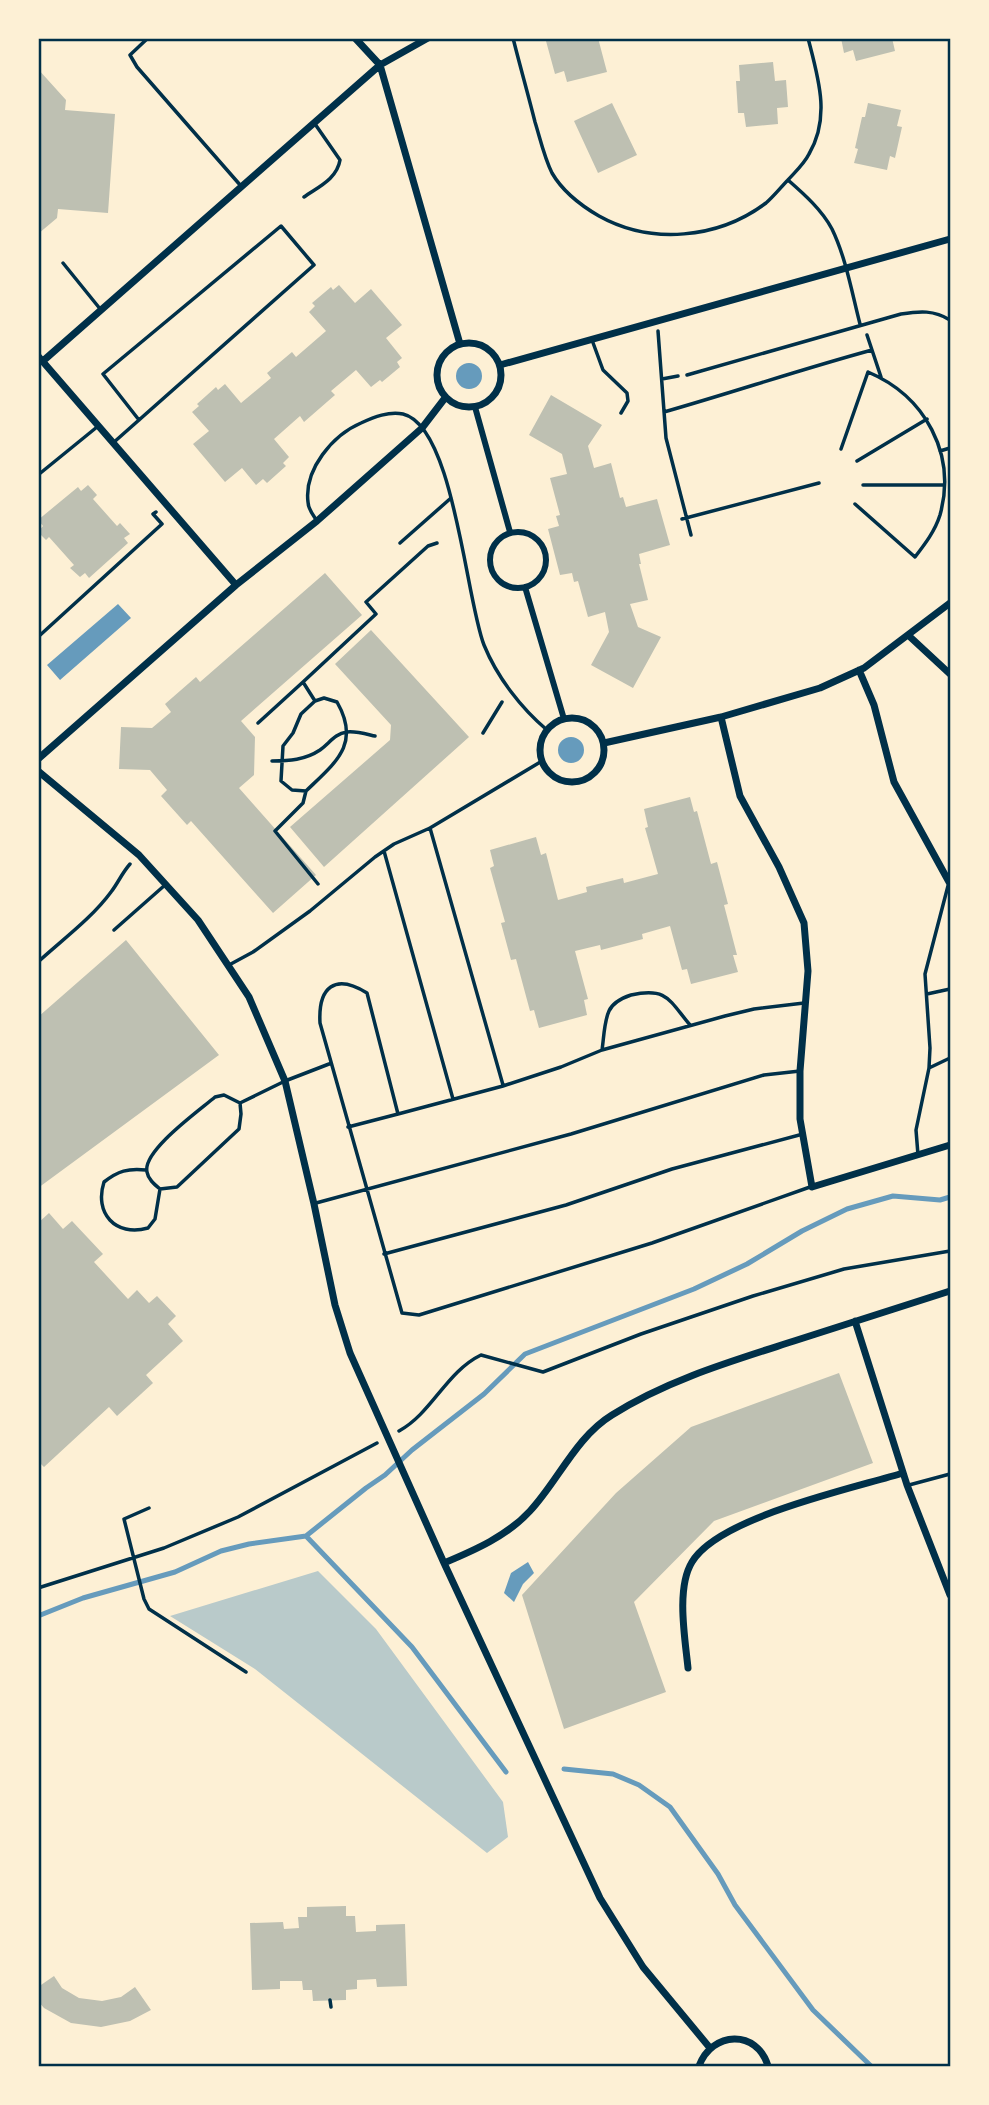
<svg xmlns="http://www.w3.org/2000/svg" width="989" height="2105" viewBox="0 0 989 2105" font-family="Cabin,sans-serif">
<style>
.green{fill:#b9caca}
.water{fill:#669bbc}
.lines{fill:none;stroke-linecap:round;stroke-linejoin:round}
.stream{stroke:#669bbc;stroke-width:5}
.building{fill:#bec0b2}
.path{stroke:#003049;stroke-width:3.5}
.service{stroke:#003049;stroke-width:3.5}
.pedestrian{stroke:#003049;stroke-width:6}
.minor{stroke:#003049;stroke-width:7}
.neatline{fill:none;stroke:#003049;stroke-width:2.5}
</style>
<rect width="100%" height="100%" fill="#fdf0d5"/>
<path class="green" d="M318 1571 376 1629 503 1802 508 1837 487 1853 255 1669 170 1616Z"/>
<path class="water" d="M456 376a13 13 0 1 1 26 0a13 13 0 1 1-26 0Z
M118 604 131 618 60 680 47 665Z
M558 750a13 13 0 1 1 26 0a13 13 0 1 1-26 0Z
M528 1562 534 1573 523 1584 514 1602 504 1593 511 1573Z"/>
<g class="lines">
<path class="stream" d="M306 1536 412 1647 506 1772
M38 1616 83 1598 175 1572 221 1551 249 1544 306 1536 366 1488 385 1475 412 1450 484 1394 525 1354 694 1289 747 1264 802 1231 847 1209 893 1196 940 1200 950 1197
M564 1769 613 1774 639 1785 670 1807 718 1874 735 1905 813 2010 871 2066"/>
</g>
<path class="building" d="M555 38H598L607 72 567 82 564 71 555 74 546 41Z
M841 38H892L895 51 856 61 853 50 844 53Z
M773 62 775 81 786 80 788 107 777 108 778 124 746 127 744 113H738L736 81H740L739 65Z
M38 69 66 100 65 110 115 114 108 213 58 209 57 218 38 234Z
M612 103 637 155 598 173 574 121Z
M868 103 901 110 897 126 902 127 895 158 890 156 887 170 854 163 858 149 855 148 862 117H865Z
M339 285 355 303 371 289 402 325 386 338 402 358 397 362 400 367 382 382 380 380 371 387 356 370 331 391 335 395 304 422 300 416 274 439 289 457 283 463 286 466 267 483 263 479 256 485 242 468 225 482 193 444 209 431 192 412 199 406 197 404 216 387 218 390 225 384 241 403 271 378 267 373 292 352 296 357 326 331 309 312 315 306 312 303 331 287 333 290Z
M551 395 602 425 588 446 594 468 611 463 620 498 623 497 626 507 657 499 670 545 639 554 641 564H639L648 600 630 604 638 627 661 637 633 688 591 665 609 632 605 612 588 617 578 581 574 582 572 573 560 575 548 529 559 526 556 516 560 515 550 478 567 474 562 454 529 435Z
M88 485 97 495 93 499 117 526 120 523 130 534 124 538 128 543 89 578 85 573 80 577 70 568 74 565 49 537 46 540 38 532 43 526 38 520 78 487 81 491Z
M325 573 362 615 241 721 255 737 254 775 239 788 316 875 273 913 191 821 187 825 161 796 167 790 150 770 119 769 121 727 152 728 171 712 165 704 196 677 200 682Z
M371 630 469 737 324 867 290 827 390 740 391 725 335 664Z
M690 797 694 812 697 811 711 864 717 862 728 904 724 905 737 955H733L738 972 691 984 687 969 682 970 670 926 642 934 643 939 601 950 600 945 575 951 588 999 584 1000 587 1015 539 1028 534 1010 530 1011 516 959 511 960 501 923 505 922 490 868 494 866 490 850 536 837 541 855 546 853 558 900 587 892 586 887 623 878 624 883 658 874 645 828 648 827 644 809Z
M126 940 219 1055 38 1188V1017Z
M49 1213 63 1229 72 1221 103 1254 94 1262 128 1299 137 1290 149 1303 157 1296 176 1316 168 1324 183 1341 146 1375 153 1383 117 1416 109 1407 44 1467 38 1461V1223Z
M839 1373 873 1463 714 1521 634 1602 666 1692 564 1729 522 1595 616 1493 691 1427Z
M346 1906V1916H355L356 1932 376 1931V1925L405 1924 407 1986 377 1987 376 1979 357 1980V1989L346 1990V2000L313 2001 312 1990H303L302 1981H280V1989L252 1990 250 1923 283 1922 284 1929 299 1928 298 1917H307V1907Z
M54 1976 62 1988 79 1998 102 2001 121 1997 135 1987 151 2010 130 2021 101 2027 71 2023 44 2008 38 2001V1987Z"/>
<g class="lines">
<path class="path" d="M658 331 666 438 691 535
M867 335 881 377
M662 379 678 376
M664 412C734 392 802 369 872 350
M841 449 868 372C925 396 957 454 940 515 935 531 925 544 915 557L855 504
M940 451 950 448
M857 461 927 419
M863 485H944
M682 519 819 483
M38 637 162 524 153 514 156 512
M303 682 376 614 366 602 428 546 437 543
M324 698 337 702C361 744 336 762 306 791L292 790 281 781 283 746 293 733 301 714 315 701Z
M258 723 303 682 315 701
M483 733 502 702
M272 761C289 761 305 760 320 750 330 743 334 734 347 732 356 731 366 734 375 736
M306 791 303 803 275 831 318 884
M38 962C62 940 92 918 111 892 118 883 122 873 130 864
M399 1431C432 1413 446 1372 481 1355L543 1372 641 1334 753 1296 844 1269 950 1251
M149 1508 124 1519 144 1599 149 1609 246 1672
M38 1588 164 1548 238 1517 377 1443
M330 2000 331 2007"/>
<path class="service" d="M148 38 130 55 137 67 241 186
M513 38C520 66 528 94 535 122 540 138 544 157 552 173 563 192 580 205 599 216 651 245 718 239 766 203 774 196 781 187 788 180 804 194 822 210 832 229 846 258 852 293 860 324
M788 180C795 172 804 164 809 154 831 117 818 77 808 38
M304 197C318 187 337 179 340 160L315 124
M63 263 101 310
M592 340 603 370 627 393 628 401 621 413
M687 375 901 314C920 311 934 310 950 320
M113 443 314 265 281 226 103 374 139 420
M38 475 97 427
M317 521C313 515 308 509 308 502 304 469 333 435 361 423 374 417 389 411 403 414 454 426 466 600 484 645 497 677 521 708 547 730
M400 543 451 498
M430 828 503 1085
M384 851 453 1099
M114 930 165 885
M229 965 253 952 310 911 375 857 394 844 430 828 542 761
M927 994 950 989
M602 1050C604 1037 604 1022 609 1011 613 1002 622 998 631 995 667 987 669 1000 690 1025
M929 1068 950 1058
M240 1103 224 1095 215 1097C200 1110 142 1151 147 1172 148 1179 154 1184 160 1189L177 1187 239 1129 241 1114 240 1103 285 1081 329 1064
M398 1114 503 1086 561 1067 602 1050 725 1016 754 1009 804 1003
M348 1127 398 1114 367 993C335 973 318 987 320 1023L402 1313 419 1315 652 1243 810 1187
M918 1155 916 1130 929 1068 930 1048 925 974 949 882
M146 1170C128 1168 118 1171 104 1182 94 1213 115 1237 148 1228L155 1219 160 1189
M316 1203 571 1134 764 1075 800 1071
M384 1254 566 1205 672 1169 803 1134
M909 1485 950 1474"/>
<path class="pedestrian" d="M475 407 510 532
M490 560a28 28 0 1 1 56 0a28 28 0 1 1-56 0Z
M525 587 564 719"/>
<path class="minor" d="M355 38 380 65 460 344
M437 375a32 32 0 1 1 64 0a32 32 0 1 1-64 0Z
M38 356 236 585
M43 361 380 65 428 38
M500 365 950 239
M908 635 950 674
M859 670 874 705 894 782 949 882
M721 717 740 796 779 867 804 923 808 971 800 1071V1119L812 1187 950 1145
M540 750a32 32 0 1 1 64 0a32 32 0 1 1-64 0Z
M604 743 721 717 820 688 864 668 950 603
M38 759 236 585 317 521 422 428 445 398
M38 771 139 855 198 920 249 997 285 1081 314 1204 335 1305 350 1353 444 1563 600 1898 643 1967 710 2048
M855 1321 907 1485 950 1595
M444 1563C475 1550 507 1536 530 1511 558 1481 576 1437 612 1415 667 1380 732 1361 794 1341 846 1324 898 1308 950 1291
M688 1668C685 1638 676 1588 692 1562 719 1517 851 1489 903 1473
M699 2066C712 2031 757 2029 768 2066"/>
</g>
<rect width="989" height="2105" fill="none" stroke="#fdf0d5" stroke-width="80"/>
<rect x="40" y="40" width="909" height="2025" class="neatline"/>
</svg>
